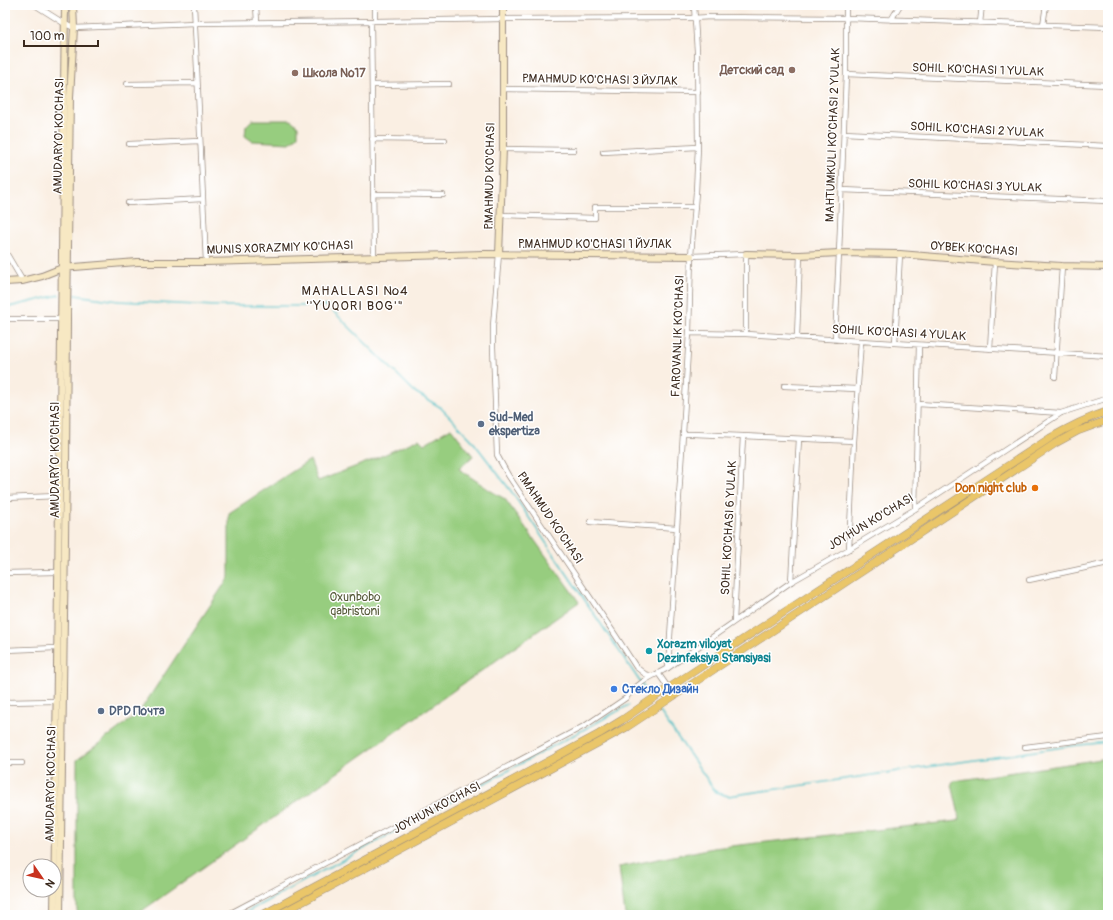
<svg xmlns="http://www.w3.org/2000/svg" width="1113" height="920" viewBox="0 0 1113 920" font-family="Pangolin,sans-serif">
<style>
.green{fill:#97cd7f;stroke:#697c4e}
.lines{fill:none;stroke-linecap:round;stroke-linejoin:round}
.stream{stroke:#52c1c7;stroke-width:1.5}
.street-casing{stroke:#9a8c80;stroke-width:6}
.secondary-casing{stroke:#9a8c80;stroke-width:8}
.primary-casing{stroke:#9a8c80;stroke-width:8}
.street{stroke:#fff;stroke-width:4.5}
.secondary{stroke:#f7e8c3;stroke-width:6}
.primary{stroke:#eac669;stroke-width:7}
.education-dot{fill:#8d6e63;stroke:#fff;stroke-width:1.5}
.service-dot{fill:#5c6f8a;stroke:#fff;stroke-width:1.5}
.food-dot{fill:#e8710a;stroke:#fff;stroke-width:1.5}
.culture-dot{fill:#0f9aa8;stroke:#fff;stroke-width:1.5}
.shop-dot{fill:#3f7fe0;stroke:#fff;stroke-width:1.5}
.labels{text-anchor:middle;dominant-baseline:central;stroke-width:3;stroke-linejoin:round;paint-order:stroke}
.education-label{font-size:12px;font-weight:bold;fill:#785e54;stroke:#fff;text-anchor:end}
.street-label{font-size:12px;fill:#3b2a1e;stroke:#fff}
.service-label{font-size:12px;font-weight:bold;fill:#4e5e75;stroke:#fff;text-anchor:start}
.food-label{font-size:12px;font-weight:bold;fill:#c56008;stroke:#fff;text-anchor:end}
.park-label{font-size:12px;fill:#575b3b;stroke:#fff}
.culture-label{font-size:12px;font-weight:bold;fill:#0d838f;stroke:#fff;text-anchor:start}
.shop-label{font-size:12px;font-weight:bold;fill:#366cbe;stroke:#fff;text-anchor:start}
.neighbourhood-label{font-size:13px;letter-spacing:1px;fill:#3b2a1e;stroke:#fff}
</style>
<rect width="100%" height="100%" fill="#fff"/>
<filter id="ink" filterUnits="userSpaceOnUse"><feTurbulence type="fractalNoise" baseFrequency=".025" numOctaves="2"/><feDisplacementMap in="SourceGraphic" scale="8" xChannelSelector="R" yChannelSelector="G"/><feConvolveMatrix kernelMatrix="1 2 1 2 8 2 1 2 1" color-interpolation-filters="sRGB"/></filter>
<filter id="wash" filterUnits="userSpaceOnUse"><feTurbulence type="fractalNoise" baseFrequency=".012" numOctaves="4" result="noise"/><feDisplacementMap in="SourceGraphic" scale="16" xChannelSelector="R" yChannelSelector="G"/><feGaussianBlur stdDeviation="0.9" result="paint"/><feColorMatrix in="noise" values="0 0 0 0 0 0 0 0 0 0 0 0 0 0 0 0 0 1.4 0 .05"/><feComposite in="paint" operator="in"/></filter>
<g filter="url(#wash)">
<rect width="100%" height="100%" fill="#faefe3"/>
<path class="green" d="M252 120H291L298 126V136L290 143 252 141 245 136 246 126Z
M451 428 473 456 459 469 491 491 505 499 579 602 136 915H79L77 911V760L138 714 229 577V513L310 460 318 481 370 461 419 439 424 444Z
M1108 758V915H625L619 867 713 848 957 821 960 819 952 784 954 781Z"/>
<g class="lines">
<path class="stream" d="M75 295 119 301 216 306H328L415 392 440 407 471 439 511 491 651 698
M5 307H9L59 295
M658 709 716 792 728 796 1070 746 1108 742
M241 915 629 705"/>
</g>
</g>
<g filter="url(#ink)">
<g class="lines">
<g class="street-casing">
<path id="street" d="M35 5 65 24 74 28 195 23 375 21 503 19 691 18 712 17 847 18 1108 27
M194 5 206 262
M256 5 257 22
M891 20 900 5
M371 21 374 257
M375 21V5
M980 23 982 5
M1043 25 1046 5
M846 74 1108 85
M127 84 197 83
M372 85 449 84
M503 89 698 92
M844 133 1108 146
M372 139 445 140
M129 144 200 141
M503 149 574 150
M603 152 698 147
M842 190 1108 201
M373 194 443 195
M128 203 203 199
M501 215 595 218V207H695
M5 251 21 278
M691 256 746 254V334
M5 319H61
M689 333 746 334 1108 356
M797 337 800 255
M835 340 839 253 846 74V5
M895 343 900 254
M493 347 497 455 508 475 616 636 636 667 645 674 651 676
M493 348V326L499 254
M990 349 995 262
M1055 377 1062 266
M784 386 857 389
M918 404 1061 413
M683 434H693L743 436 854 441
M5 498 58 496
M915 509 919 345
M590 522 677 528
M849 549 854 441 861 341
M5 573 57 572
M1029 580 1108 563
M791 582 799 439
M734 621 743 436
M5 650 57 648
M668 668 683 434 689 333 691 256 696 192 698 147 697 51 694 5
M658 673 674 696
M5 702 56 701
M1025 747 1108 737
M5 763H22
M227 915 586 725 626 698C638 682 651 677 668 668L791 582 849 549 915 509 1061 413 1108 398"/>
</g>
<g class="secondary-casing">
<path id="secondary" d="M499 254 503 149V5
M746 254 800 255 839 253 900 254 995 262 1062 266 1108 267
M5 282 22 281 42 276 62 268 137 262H206L484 254 691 256
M54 915 65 5
M60 915 66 465 67 320 70 97 74 28 73 5"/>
</g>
<g class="primary-casing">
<path id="primary" d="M262 915 599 734 622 720 664 691 1050 438C1069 427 1087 418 1108 411
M278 915 600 742 627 727 1056 443 1078 431 1108 420"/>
</g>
<use href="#street" class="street"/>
<use href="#secondary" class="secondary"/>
<use href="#primary" class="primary"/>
</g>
</g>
<g class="education-dot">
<circle cx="792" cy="70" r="4"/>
<circle cx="295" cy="73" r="4"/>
</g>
<g class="service-dot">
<circle cx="481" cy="424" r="4"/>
<circle cx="101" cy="711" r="4"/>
</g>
<circle class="food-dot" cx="1035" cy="488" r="4"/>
<circle class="culture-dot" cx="649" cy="651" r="4"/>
<circle class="shop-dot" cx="614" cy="689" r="4"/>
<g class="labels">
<g class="education-label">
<text x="784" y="70">Детский сад</text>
<text x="303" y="73" text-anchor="start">Школа №17</text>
</g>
<g class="street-label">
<text transform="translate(978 70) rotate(2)">SOHIL KO'CHASI 1 YULAK</text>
<text transform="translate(600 80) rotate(1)">P.MAHMUD KO'CHASI 3 ЙУЛАК</text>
<text transform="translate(977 130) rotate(3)">SOHIL KO'CHASI 2 YULAK</text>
<text transform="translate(833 135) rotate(-88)">MAHTUMKULI KO'CHASI 2 YULAK</text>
<text transform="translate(59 136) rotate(-89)">AMUDARYO' KO'CHASI</text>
<text transform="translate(490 176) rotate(-89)">P.MAHMUD KO'CHASI</text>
<text transform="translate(975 186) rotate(2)">SOHIL KO'CHASI 3 YULAK</text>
<text x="595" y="244">P.MAHMUD KO'CHASI 1 ЙУЛАК</text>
<text transform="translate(280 248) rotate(-2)">MUNIS XORAZMIY KO'CHASI</text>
<text transform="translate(974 249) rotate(4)">OYBEK KO'CHASI</text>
<text transform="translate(899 333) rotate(3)">SOHIL KO'CHASI 4 YULAK</text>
<text transform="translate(678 336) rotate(-88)">FAROVANLIK KO'CHASI</text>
<text transform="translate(55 460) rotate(-90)">AMUDARYO' KO'CHASI</text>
<text transform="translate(550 518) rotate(56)">P.MAHMUD KO'CHASI</text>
<text transform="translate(871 522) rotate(-31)">JOYHUN KO'CHASI</text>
<text transform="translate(729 528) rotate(-87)">SOHIL KO'CHASI 6 YULAK</text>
<text transform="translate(51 784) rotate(-89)">AMUDARYO' KO'CHASI</text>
<text transform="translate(437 808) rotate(-28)">JOYHUN KO'CHASI</text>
</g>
<g class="service-label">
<text x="489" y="417">Sud-Med<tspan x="489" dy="14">ekspertiza</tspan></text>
<text x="109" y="711">DPD Почта</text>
</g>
<g class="food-label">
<text x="1027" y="488">Don night club</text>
</g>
<g class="park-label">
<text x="355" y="597">Oxunbobo<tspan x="355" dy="14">qabristoni</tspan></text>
</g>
<g class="culture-label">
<text x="657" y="644">Xorazm viloyat<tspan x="657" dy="14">Dezinfeksiya Stansiyasi</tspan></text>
</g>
<g class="shop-label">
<text x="622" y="689">Стекло Дизайн</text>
</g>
<g class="neighbourhood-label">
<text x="355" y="291">MAHALLASI №4<tspan x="355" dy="15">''YUQORI BOG'"</tspan></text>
</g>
</g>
<rect width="1113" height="920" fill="none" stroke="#fff" stroke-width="20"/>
<g transform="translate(42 878) rotate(124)"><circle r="19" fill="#ffffff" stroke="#b1aaa5"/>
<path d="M0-3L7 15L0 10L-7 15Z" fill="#c8321e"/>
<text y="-6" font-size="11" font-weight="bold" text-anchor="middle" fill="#3b2a1e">N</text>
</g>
<path d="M24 40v6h74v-6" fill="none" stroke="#3b2a1e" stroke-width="2"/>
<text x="30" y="40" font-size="12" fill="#3b2a1e" stroke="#ffffff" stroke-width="3" paint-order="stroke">100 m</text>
</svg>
